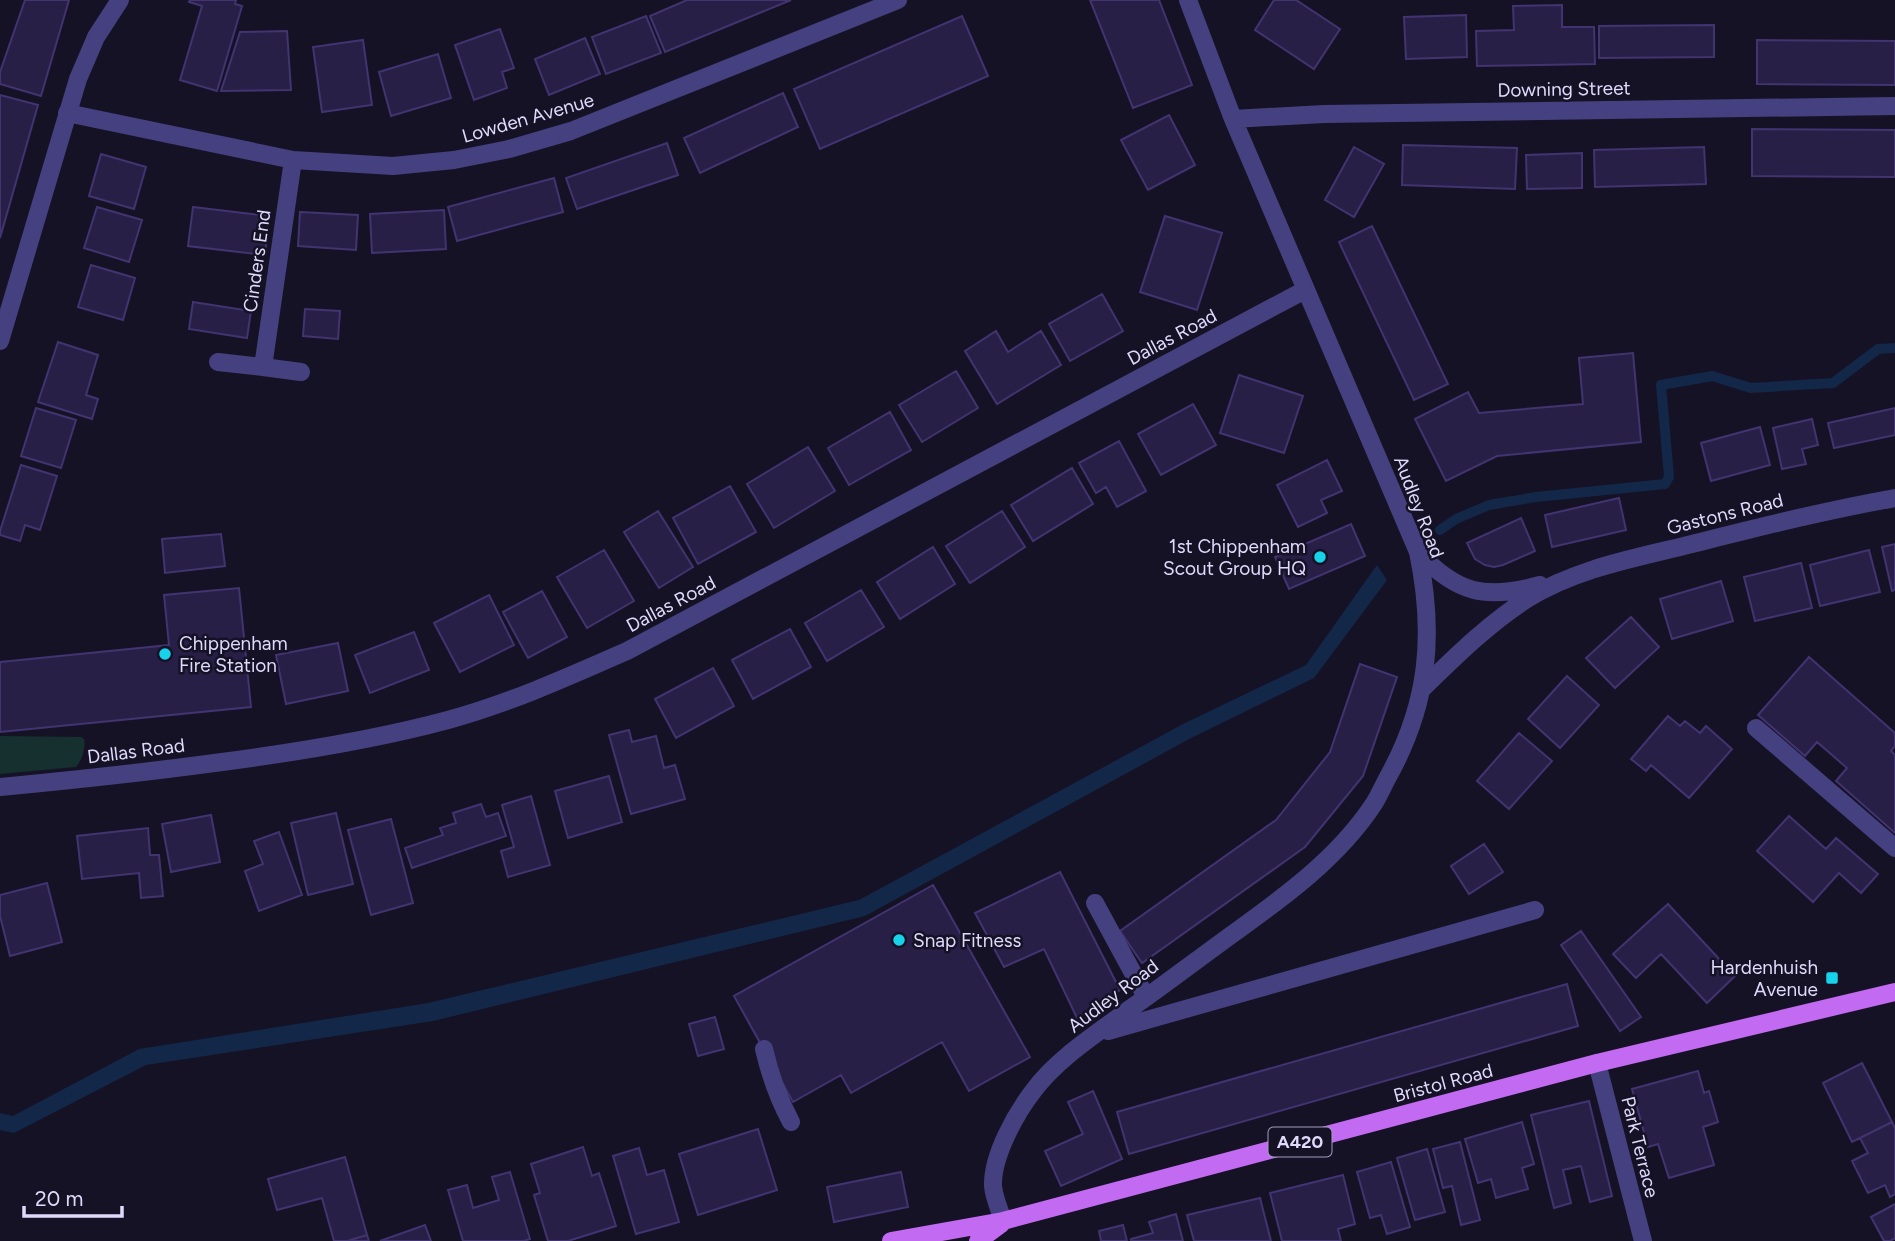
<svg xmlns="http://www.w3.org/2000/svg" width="1895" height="1241" viewBox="0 0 1895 1241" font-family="Figtree,sans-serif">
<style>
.green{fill:#15302f}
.water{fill:#132749}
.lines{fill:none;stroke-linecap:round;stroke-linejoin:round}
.stream{stroke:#132749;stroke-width:10}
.building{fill:#281f46;stroke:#413470;stroke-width:2}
.minor{stroke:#454181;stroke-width:18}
.major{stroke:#c26bf2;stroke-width:18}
.poi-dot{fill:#17d2eb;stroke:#161226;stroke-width:2.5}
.labels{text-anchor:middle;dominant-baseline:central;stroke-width:5;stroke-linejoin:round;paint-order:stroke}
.shield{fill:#161226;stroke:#a39ebc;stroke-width:2}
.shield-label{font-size:18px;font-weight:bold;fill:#dfdafc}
.street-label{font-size:19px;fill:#dfdafc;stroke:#161226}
.poi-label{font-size:19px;fill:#dfdafc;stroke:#161226;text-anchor:end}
</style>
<rect width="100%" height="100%" fill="#161226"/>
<path class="green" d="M0 736 81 737 84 739C86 747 82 760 76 767L0 774Z"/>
<path class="water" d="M1377 565 1387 580 1314 678 1191 738 865 916 433 1021 146 1065 14 1133 0 1130V1113L13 1116 139 1049 428 1003 859 900 1183 724 1306 665Z"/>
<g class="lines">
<path class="stream" d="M1440 530 1456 519 1489 505 1536 497 1665 484 1669 477 1661 385 1712 376 1751 388 1833 383 1878 349 1895 348"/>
</g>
<path class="building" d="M25 0H69L41 96 0 84V72Z
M190 0H236L235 4 242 6 217 91 180 80 202 6 189 2Z
M687 0H791L665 52 650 16Z
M1090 0H1159L1192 85 1133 108Z
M1274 0H1296L1340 29 1314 69 1255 30Z
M1562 5V27H1594L1595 64 1477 66 1476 31 1514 30 1513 6Z
M1466 15 1467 57 1406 59 1404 17Z
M646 16 661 53 606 74 592 37Z
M962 16 988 76 820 149 794 89Z
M1714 25V57L1599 58V26Z
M500 29 514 68 502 72 507 88 474 100 455 45Z
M287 31 291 90 221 91 240 32Z
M585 38 600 74 549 95 535 59Z
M363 40 372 105 322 112 313 47Z
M1757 40 1895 41V85L1757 84Z
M438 54 451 98 391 116 379 72Z
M783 93 798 127 700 173 684 138Z
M0 95 38 105 0 238Z
M1169 115 1195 165 1148 190 1121 140Z
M1752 129 1895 130V177L1752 176Z
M667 143 678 175 577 209 566 178Z
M1403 145 1517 148 1515 189 1402 185Z
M1354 147 1384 164 1354 217 1325 200Z
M1704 147 1706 184 1595 187 1594 150Z
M1582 153V188L1527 189 1526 155Z
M101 154 146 167 134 209 89 196Z
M554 178 563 212 457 241 448 207Z
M97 207 142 220 129 262 84 248Z
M193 207 269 216 265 255 188 246Z
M444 210 446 249 372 253 370 214Z
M300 212 358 215 356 250 298 246Z
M1165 216 1222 233 1197 310 1140 292Z
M1372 226 1448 384 1414 400 1339 242Z
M91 265 135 278 123 320 78 307Z
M1102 294 1123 331 1070 361 1049 324Z
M193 302 251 311 247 338 189 329Z
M305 309 340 311 338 339 303 336Z
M996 331 1008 352 1041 331 1061 365 997 404 965 351Z
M58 342 98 355 86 395 98 399 92 419 38 402Z
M1633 353 1641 442 1497 456 1446 481 1415 419 1468 392 1479 413 1583 404 1579 358Z
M956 371 978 408 922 442 899 405Z
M1239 375 1303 396 1284 453 1220 433Z
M1193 404 1216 445 1161 475 1138 434Z
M36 408 76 420 61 468 21 456Z
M1895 408V435L1834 448 1828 423Z
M890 412 911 450 849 485 828 448Z
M1812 419 1818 445 1802 449 1806 464 1782 469 1773 428Z
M1760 427 1770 465 1711 481 1701 443Z
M1119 441 1146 491 1117 507 1106 487 1096 493 1079 463Z
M808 447 835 491 774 528 747 484Z
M1327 460 1342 491 1321 500 1327 513 1298 527 1277 485Z
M21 465 57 476 40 530 25 525 20 541 0 535V531Z
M1072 468 1093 504 1033 541 1011 505Z
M730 486 756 532 698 564 673 518Z
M1619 498 1626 530 1552 547 1545 515Z
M658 511 693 567 659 588 624 532Z
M1002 511 1025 547 970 583 946 546Z
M1521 518 1535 551 1503 565 1494 567 1485 565 1475 559 1467 543Z
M1351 524 1365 556 1289 589 1275 557Z
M221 534 225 566 165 573 162 539Z
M1895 544V590L1892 591 1882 547Z
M933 547 955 584 900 619 877 582Z
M604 550 634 601 587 628 557 577Z
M1869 550 1880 592 1820 606 1810 565Z
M1801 563 1812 608 1755 621 1744 577Z
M1721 581 1733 621 1672 639 1660 599Z
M239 588 251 707 0 732V662L169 645 164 595Z
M861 590 884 627 827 661 805 623Z
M542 591 567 637 528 658 503 612Z
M489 595 514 645 460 672 434 623Z
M1631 617 1659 647 1615 688 1586 658Z
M790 629 811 667 753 699 732 660Z
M414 632 429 670 370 693 355 655Z
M338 643 348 691 286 704 276 655Z
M1809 657 1895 733V746L1891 751 1895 755V833L1836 781 1847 768 1817 742 1805 756 1758 715Z
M1360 664 1397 677 1363 776 1305 847 1142 963 1120 931 1276 820 1330 752Z
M713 668 734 706 676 738 655 699Z
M1567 676 1599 705 1560 748 1528 719Z
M1668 716 1680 726 1685 721 1700 733 1706 726 1732 749 1689 798 1651 765 1646 771 1631 759Z
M629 730 632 742 656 736 664 768 675 765 685 799 631 814 609 735Z
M1519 733 1552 761 1509 809 1477 781Z
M609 776 622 822 568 838 555 791Z
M531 796 550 865 508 877 501 851 514 847 502 805Z
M481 804 486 817 498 813 506 836 412 868 405 848 443 835 440 828 456 823 453 813Z
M336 813 353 884 308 895 291 823Z
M211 815 220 862 171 872 162 824Z
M1789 816 1826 849 1836 838 1878 874 1861 893 1839 873 1813 902 1757 851Z
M391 819 413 903 371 915 348 830Z
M148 828 150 855H159L163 896 141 898 139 873 82 879 77 836Z
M279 832 302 895 259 911 245 871 263 864 254 841Z
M1484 844 1503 872 1469 894 1451 866Z
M1060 872 1120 990 1077 1018 1044 949 1004 967 975 913Z
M47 883 62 942 10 956 0 916V895Z
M933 885 1030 1057 969 1091 942 1042 851 1093 841 1075 793 1102 734 996Z
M1668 904 1735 976 1707 1003 1661 954 1636 978 1613 954Z
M1581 931 1641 1017 1620 1031 1561 945Z
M1567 984 1578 1026 1129 1154 1117 1112Z
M715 1017 724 1049 698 1056 689 1024Z
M1862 1063 1892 1122 1852 1142 1823 1083Z
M1698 1071 1704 1093 1709 1091 1718 1122 1703 1127 1714 1165 1669 1178 1658 1144 1648 1147 1632 1089Z
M1093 1091 1122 1159 1061 1186 1045 1151 1083 1134 1068 1102Z
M1589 1101 1612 1196 1590 1202 1581 1166 1563 1170 1571 1203 1554 1208 1531 1115Z
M1522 1122 1534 1164 1522 1168 1528 1189 1496 1198 1491 1179 1478 1183 1465 1139Z
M1892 1122 1895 1128V1194L1890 1197 1885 1185 1868 1193 1852 1161 1868 1153 1860 1138Z
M758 1129 777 1190 698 1215 679 1154Z
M1460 1142 1480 1220 1461 1225 1452 1186 1443 1188 1433 1149Z
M583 1147 592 1176 599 1173 616 1226 568 1241H548L534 1195 540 1193 531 1164Z
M639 1148 647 1175 664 1170 679 1222 636 1234 613 1156Z
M1427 1149 1445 1212 1415 1220 1397 1158Z
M345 1157 367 1235 347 1241H334L322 1198 277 1210 268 1179Z
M1391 1162 1410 1227 1387 1234 1381 1215 1370 1218 1357 1172Z
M510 1172 530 1239 524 1241H463L448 1190 467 1185 473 1208 499 1200 492 1177Z
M901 1172 908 1207 834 1222 827 1187Z
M1343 1175 1355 1224 1338 1229 1341 1241H1282L1270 1193Z
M1260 1198 1271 1241H1194L1187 1215Z
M1895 1204V1238L1890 1241H1884L1871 1217Z
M1176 1214 1183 1241H1131V1239L1153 1233 1149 1222Z
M425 1225 431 1241H380Z
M1123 1225 1127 1241H1101L1099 1231Z
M367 1235 369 1241H347Z"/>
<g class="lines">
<path class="minor" d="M67 113 293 160 393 166 454 160 509 149 571 131 898 0
M1233 119 1324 114 1895 106
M0 341 78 79 96 37 120 0
M218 362 263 367 293 160
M263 367 301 372
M1418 552C1457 594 1486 600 1540 585
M1422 689C1455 657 1488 624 1527 599 1577 568 1636 558 1692 544 1760 527 1827 510 1895 498
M1756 728 1895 848
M0 787C74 780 148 772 222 762 298 752 374 740 448 720 510 703 568 677 627 651L1305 290
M1095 903 1146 997
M1108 1031 1535 910
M764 1049C770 1075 778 1098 791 1122
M1597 1063 1643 1241
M1003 1221C1000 1210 994 1198 993 1186 992 1156 1016 1113 1034 1090 1057 1059 1096 1034 1127 1011 1163 986 1198 959 1234 933 1284 897 1338 858 1373 805 1379 796 1383 786 1388 777 1429 703 1435 634 1418 552L1233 119 1188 0"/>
<path class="major" d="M891 1241 1003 1221 1597 1063 1895 992
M978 1241 1001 1224"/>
</g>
<g class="poi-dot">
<circle cx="1320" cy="557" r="7"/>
<circle cx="165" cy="654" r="7"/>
<circle cx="899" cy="940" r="7"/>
<rect x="1825" y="971" width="14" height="14" rx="3.5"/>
</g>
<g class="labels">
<rect class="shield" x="1268.5" y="1127.5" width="63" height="29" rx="5"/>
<g class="shield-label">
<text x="1300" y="1142">A420</text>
</g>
<g class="street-label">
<text transform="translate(1564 89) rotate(-1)">Downing Street</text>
<text transform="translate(528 118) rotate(-16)">Lowden Avenue</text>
<text transform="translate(257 261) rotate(-82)">Cinders End</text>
<text transform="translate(1172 337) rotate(-28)">Dallas Road</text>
<text transform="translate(1419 507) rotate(69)">Audley Road</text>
<text transform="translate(1725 514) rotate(-14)">Gastons Road</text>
<text transform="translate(671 604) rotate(-28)">Dallas Road</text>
<text transform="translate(136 751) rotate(-7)">Dallas Road</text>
<text transform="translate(1113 996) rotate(-37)">Audley Road</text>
<text transform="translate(1443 1083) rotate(-15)">Bristol Road</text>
<text transform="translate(1640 1147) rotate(76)">Park Terrace</text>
</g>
<g class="poi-label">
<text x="1306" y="546">1st Chippenham<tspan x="1306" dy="22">Scout Group HQ</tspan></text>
<text x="179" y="643" text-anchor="start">Chippenham<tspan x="179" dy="22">Fire Station</tspan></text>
<text x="913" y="940" text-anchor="start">Snap Fitness</text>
<text x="1818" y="967">Hardenhuish<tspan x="1818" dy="22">Avenue</tspan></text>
</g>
</g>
<path d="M24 1206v10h98v-10" fill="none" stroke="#dfdafc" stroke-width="3.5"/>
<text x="35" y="1206" font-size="21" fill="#dfdafc" stroke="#161226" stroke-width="5" paint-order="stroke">20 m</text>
</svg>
